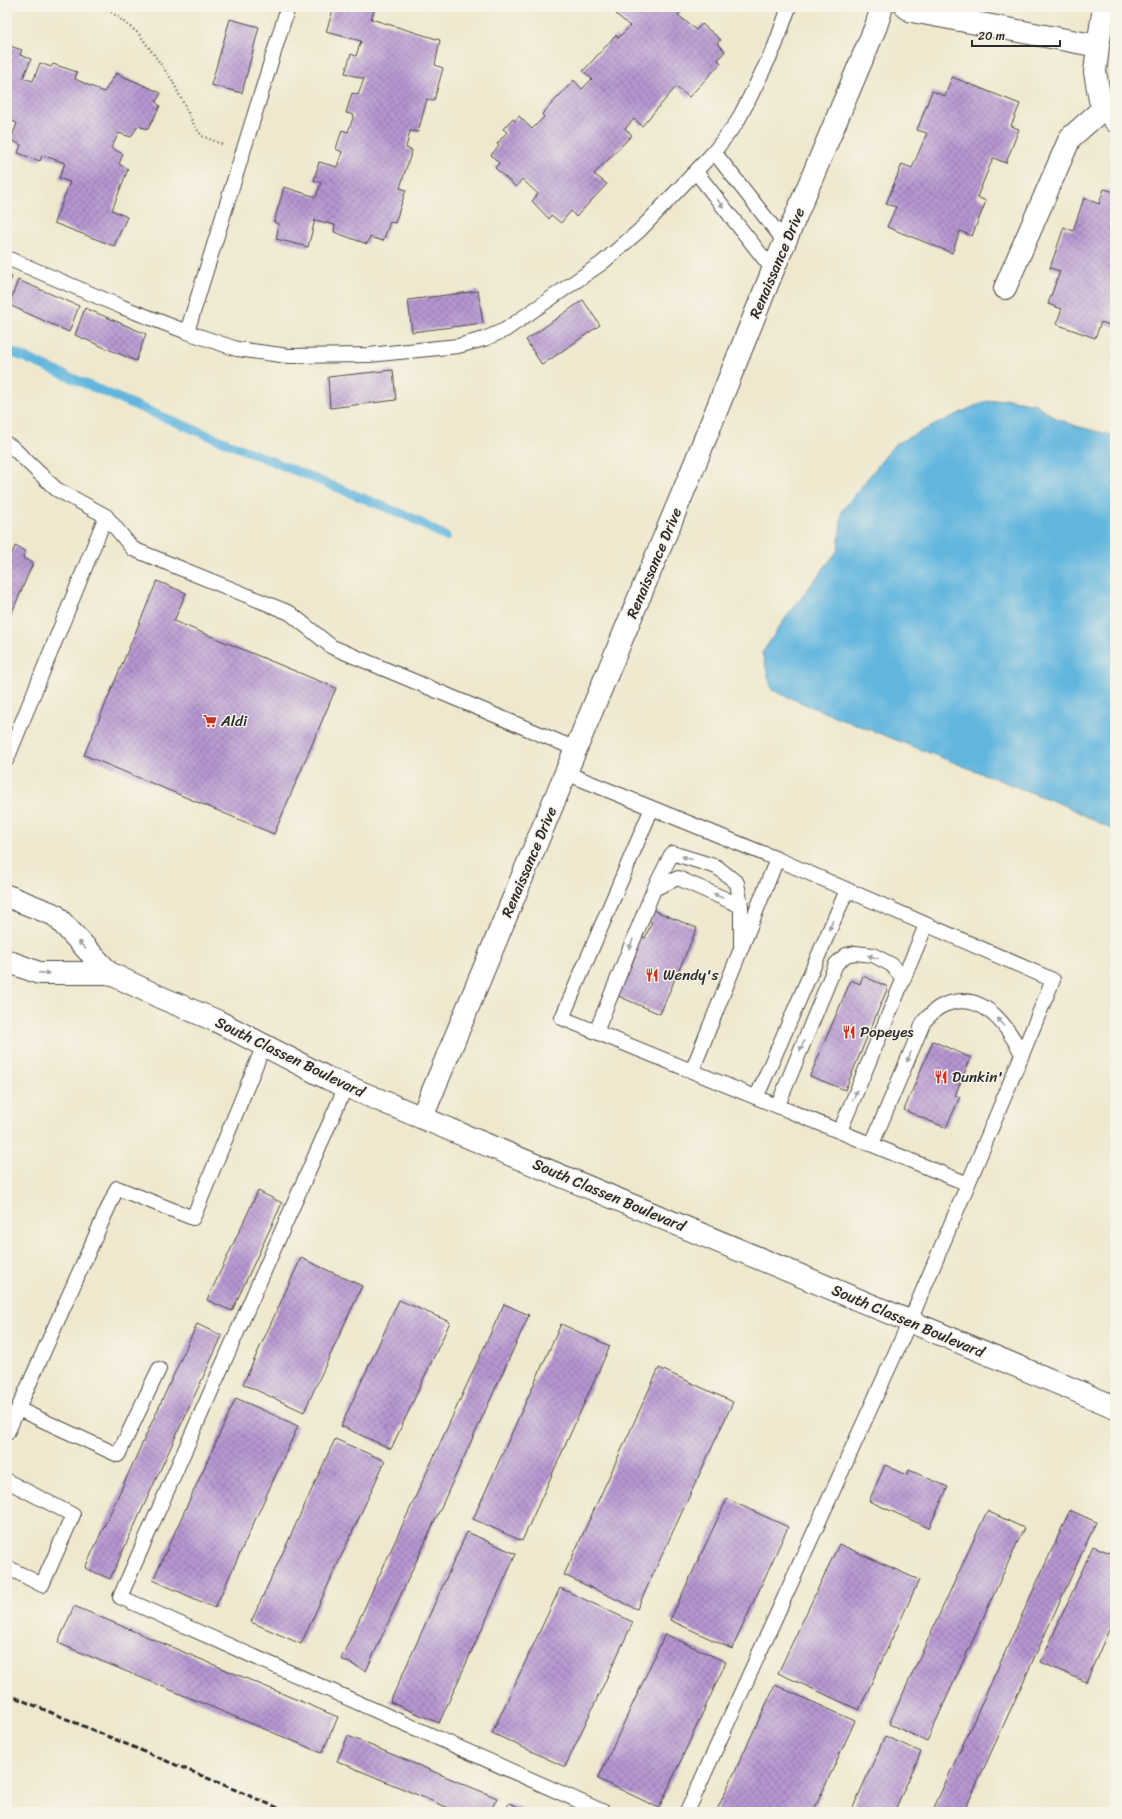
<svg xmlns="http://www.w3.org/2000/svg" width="1122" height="1819" viewBox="0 0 1122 1819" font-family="Sriracha,sans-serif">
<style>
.water{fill:#62b6de;stroke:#467084}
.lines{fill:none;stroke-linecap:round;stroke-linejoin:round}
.stream{stroke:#62b6de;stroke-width:9}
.building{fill:url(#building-cross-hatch)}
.lane-casing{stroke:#484743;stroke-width:16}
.street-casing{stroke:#484743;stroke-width:24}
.primary-casing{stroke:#484743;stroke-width:24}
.path{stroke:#484743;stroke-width:2.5;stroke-dasharray:1 3;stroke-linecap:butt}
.lane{stroke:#fff;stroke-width:14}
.street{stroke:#fff;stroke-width:22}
.primary{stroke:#fff;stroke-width:22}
.rail{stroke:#2b2b2b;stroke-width:3;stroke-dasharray:6 3;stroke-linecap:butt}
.oneway{fill:#a0a0a0}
.labels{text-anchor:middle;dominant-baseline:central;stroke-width:3;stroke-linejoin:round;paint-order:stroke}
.street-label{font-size:15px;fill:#2b2b2b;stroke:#f7f3e8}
.poi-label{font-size:15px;fill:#2b2b2b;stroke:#f7f3e8;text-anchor:start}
</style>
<defs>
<pattern id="building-cross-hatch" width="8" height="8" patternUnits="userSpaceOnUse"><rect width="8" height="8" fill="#b596d1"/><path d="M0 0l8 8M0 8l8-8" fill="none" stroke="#937baa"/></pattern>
</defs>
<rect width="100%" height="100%" fill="#f7f3e8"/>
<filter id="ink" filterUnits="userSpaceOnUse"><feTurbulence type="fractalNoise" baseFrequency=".025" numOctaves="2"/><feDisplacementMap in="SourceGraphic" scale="8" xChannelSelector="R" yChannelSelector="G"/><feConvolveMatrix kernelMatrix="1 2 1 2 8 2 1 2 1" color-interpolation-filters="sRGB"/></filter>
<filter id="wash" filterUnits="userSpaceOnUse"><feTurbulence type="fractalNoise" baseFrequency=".012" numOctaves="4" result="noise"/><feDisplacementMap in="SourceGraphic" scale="16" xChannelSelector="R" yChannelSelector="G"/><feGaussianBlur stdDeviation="0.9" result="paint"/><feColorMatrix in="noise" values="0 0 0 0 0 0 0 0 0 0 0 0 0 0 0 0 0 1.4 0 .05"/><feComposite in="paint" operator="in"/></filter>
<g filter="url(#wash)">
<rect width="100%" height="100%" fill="#efe8ce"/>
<path class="water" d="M1008 399 1036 404 1056 418 1076 426 1115 436V831L1066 806 814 708 772 690 762 653 785 619 838 550 842 511 895 444 983 402Z"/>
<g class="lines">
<path class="stream" d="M7 350 151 412 412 518 446 537"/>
</g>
<g id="blocks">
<path class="building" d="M334 7H375L371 19 440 40 435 65 443 68 434 101 427 99 418 132 410 131 406 148 412 150 400 188 406 190 395 223 390 222 383 241 370 237 367 244 334 232 335 225 315 220 308 247 276 239 279 224 274 222 284 187 316 197 321 183 314 180 319 162 337 167 342 152 336 149 342 130 348 132 354 115 346 113 352 93 358 95 364 79 345 73 351 54 356 56 361 41 326 32Z
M619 7H685L678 15 696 30 702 24 721 40 717 43 725 51 718 60 721 63 689 97 676 87 642 126 634 119 625 129 632 135 594 174 607 184 576 217 571 211 561 223 551 215 549 219 532 201 538 194 522 179 516 187 495 168 499 163 491 155 499 146 497 144 507 132 503 129 512 119 515 121 519 116 532 129 544 117 542 114 574 80 582 89 592 79 583 71 616 35 618 38 630 26 616 14 621 9Z
M230 19 259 27 242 93 211 85Z
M7 45 22 50 20 55 31 59 23 78 33 81 40 63 51 67 53 64 77 72 75 79 104 92 116 73 161 93 156 102 160 106 148 129 138 126 131 137 119 133 111 148 123 154 119 164 128 169 112 210 127 217 114 246 54 223 70 182 59 178 65 163 42 155 40 161 18 153 21 145 11 140 17 123 7 119Z
M952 77 1020 104 1011 126 1019 129 1006 163 993 158 977 197 986 201 972 236 960 231 952 253 887 227 896 207 886 204 902 164 912 168 927 133 917 130 932 91 945 96Z
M1104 189 1115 192V327L1101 322 1095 338 1056 324 1062 309 1048 304 1060 271 1050 268 1064 227 1073 231 1084 198 1099 204Z
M7 275 12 277 7 289Z
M18 280 79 306 69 332 9 305Z
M478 291 483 323 412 332 408 300Z
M583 300 600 325 542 365 526 340Z
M85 308 146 334 136 361 75 335Z
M393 370 396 400 330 408 328 377Z
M15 546 25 551 23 558 33 563 7 624V552L12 554Z
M157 581 186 593 174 621 336 688 274 834 84 755Z
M648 908 697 928 660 1014 618 996 636 954 630 951 637 935 645 938 652 922 644 918Z
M863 976 888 987 845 1090 810 1076 851 980 860 984Z
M933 1041 971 1058 955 1095 960 1097 946 1128 904 1110Z
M258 1191 282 1203 232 1311 207 1300Z
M301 1258 362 1286 304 1412 243 1384Z
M399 1300 450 1322 391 1449 341 1426Z
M504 1304 529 1315 366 1671 341 1659Z
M197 1324 222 1336 110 1579 85 1568Z
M561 1324 610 1346 522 1541 473 1519Z
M659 1368 733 1402 637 1609 564 1575Z
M236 1398 298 1426 215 1608 153 1580Z
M335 1439 385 1461 301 1644 251 1622Z
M885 1465 907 1475 909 1470 948 1487 929 1528 869 1501Z
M727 1499 788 1527 732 1649 670 1620Z
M1070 1510 1096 1522 964 1812H932Z
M987 1511 1024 1528 927 1741 889 1724Z
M467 1532 516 1554 439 1723 390 1702Z
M839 1544 919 1580 859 1710 778 1673Z
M1093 1546 1115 1555V1616L1086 1682 1041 1662Z
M560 1588 633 1622 565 1767 492 1733Z
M74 1606 338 1717 322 1753 58 1643Z
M665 1634 726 1662 659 1808 598 1779Z
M775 1685 855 1721 813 1812H716Z
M348 1736 497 1798 490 1812H458L337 1761Z
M885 1736 921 1752 894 1812H851Z
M509 1803 532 1812H505Z"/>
</g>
</g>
<g filter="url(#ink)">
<use href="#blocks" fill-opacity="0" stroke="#484743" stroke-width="1"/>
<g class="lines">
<g class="lane-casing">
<path id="lane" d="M714 152 785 242
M696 172 773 270
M7 258 122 307 187 332 237 349 288 356 369 355 458 346 484 339 505 330 602 263 640 230 714 152 737 122 751 95 775 46 789 7
M187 332 288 7
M7 444 12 447 56 489 106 516 7 759
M106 516 133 549 290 613 332 647 576 749
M566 773 777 859 1053 980 968 1184
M652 808 562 1018 968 1184 910 1321 687 1812
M654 889 672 853 717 867 737 883 741 906
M596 1032 654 889 678 878 741 906V948
M692 1071 777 859
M346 1086 120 1597 604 1812
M757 1096 847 890
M778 1105 836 964 846 955 855 953 873 955 892 965 903 979
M840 1131 926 925
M872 1144 924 1021C929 1017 934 1010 940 1007 980 987 1006 1023 1022 1054
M159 1369 118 1455 18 1409 117 1188 193 1218 264 1045
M7 1433 18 1409
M7 1481 73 1515 42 1585 7 1567"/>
</g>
<g class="street-casing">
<path id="street" d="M906 7 912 11 1098 46 1104 7
M1098 46 1095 72 1100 100 1115 121
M1005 288 1070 138 1105 107
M422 1117 694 466 773 270 876 26 882 7"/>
</g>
<g class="primary-casing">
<path id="primary" d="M7 896 55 915 109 973 162 998 217 1021 329 1079 1115 1407
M7 961 39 973H109"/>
</g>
<path class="path" d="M105 7 138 33 145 42 172 80 194 125 202 136 222 144"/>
<use href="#lane" class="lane"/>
<use href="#street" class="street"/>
<use href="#primary" class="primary"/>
<path class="rail" d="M7 1694 288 1812"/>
</g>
<defs><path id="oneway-solid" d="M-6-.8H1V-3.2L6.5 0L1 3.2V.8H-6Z"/></defs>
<g class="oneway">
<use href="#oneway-solid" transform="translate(720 203) rotate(52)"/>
<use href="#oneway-solid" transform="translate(687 858) rotate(-163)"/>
<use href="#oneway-solid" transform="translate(718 896) rotate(-155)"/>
<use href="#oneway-solid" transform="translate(831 925) rotate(113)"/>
<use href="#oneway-solid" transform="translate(631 944) rotate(112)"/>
<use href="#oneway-solid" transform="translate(82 945) rotate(-133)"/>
<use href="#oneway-solid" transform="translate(873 957) rotate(-163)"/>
<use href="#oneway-solid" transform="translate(44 973) rotate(4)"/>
<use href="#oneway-solid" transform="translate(1001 1022) rotate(-133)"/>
<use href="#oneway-solid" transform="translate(802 1046) rotate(113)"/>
<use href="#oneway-solid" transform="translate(909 1057) rotate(113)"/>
<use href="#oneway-solid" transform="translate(855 1095) rotate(-67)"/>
</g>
</g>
<defs>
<g id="supermarket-bare" transform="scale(1.08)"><path d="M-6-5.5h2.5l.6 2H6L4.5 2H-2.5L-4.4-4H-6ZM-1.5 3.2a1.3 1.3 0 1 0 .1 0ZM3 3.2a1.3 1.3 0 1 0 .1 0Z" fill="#c8321e" stroke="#f7f3e8" stroke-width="2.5" paint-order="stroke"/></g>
<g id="restaurant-bare" transform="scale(1.08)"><path d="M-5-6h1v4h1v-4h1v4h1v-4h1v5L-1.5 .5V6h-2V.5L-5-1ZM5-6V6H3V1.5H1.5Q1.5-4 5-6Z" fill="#c8321e" stroke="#f7f3e8" stroke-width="2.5" paint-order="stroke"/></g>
</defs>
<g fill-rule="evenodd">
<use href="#supermarket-bare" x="210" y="721"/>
<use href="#restaurant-bare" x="652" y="975"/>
<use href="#restaurant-bare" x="849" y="1032"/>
<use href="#restaurant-bare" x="941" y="1077"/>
</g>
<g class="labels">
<g class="street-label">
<text transform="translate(777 263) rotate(-67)">Renaissance Drive</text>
<text transform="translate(654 563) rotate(-67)">Renaissance Drive</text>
<text transform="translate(529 862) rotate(-67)">Renaissance Drive</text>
<text transform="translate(290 1057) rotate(26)">South Classen Boulevard</text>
<text transform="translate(609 1195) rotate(23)">South Classen Boulevard</text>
<text transform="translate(908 1321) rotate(23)">South Classen Boulevard</text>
</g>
<g class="poi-label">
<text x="221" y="721">Aldi</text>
<text x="663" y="975">Wendy's</text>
<text x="860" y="1032">Popeyes</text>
<text x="952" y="1077">Dunkin'</text>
</g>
</g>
<rect width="1122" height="1819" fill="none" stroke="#f7f3e8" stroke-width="24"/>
<path d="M972 40v6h88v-6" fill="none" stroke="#2b2b2b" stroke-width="2"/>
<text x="978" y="40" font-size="12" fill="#2b2b2b" stroke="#f7f3e8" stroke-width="3" paint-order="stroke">20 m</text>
</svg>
